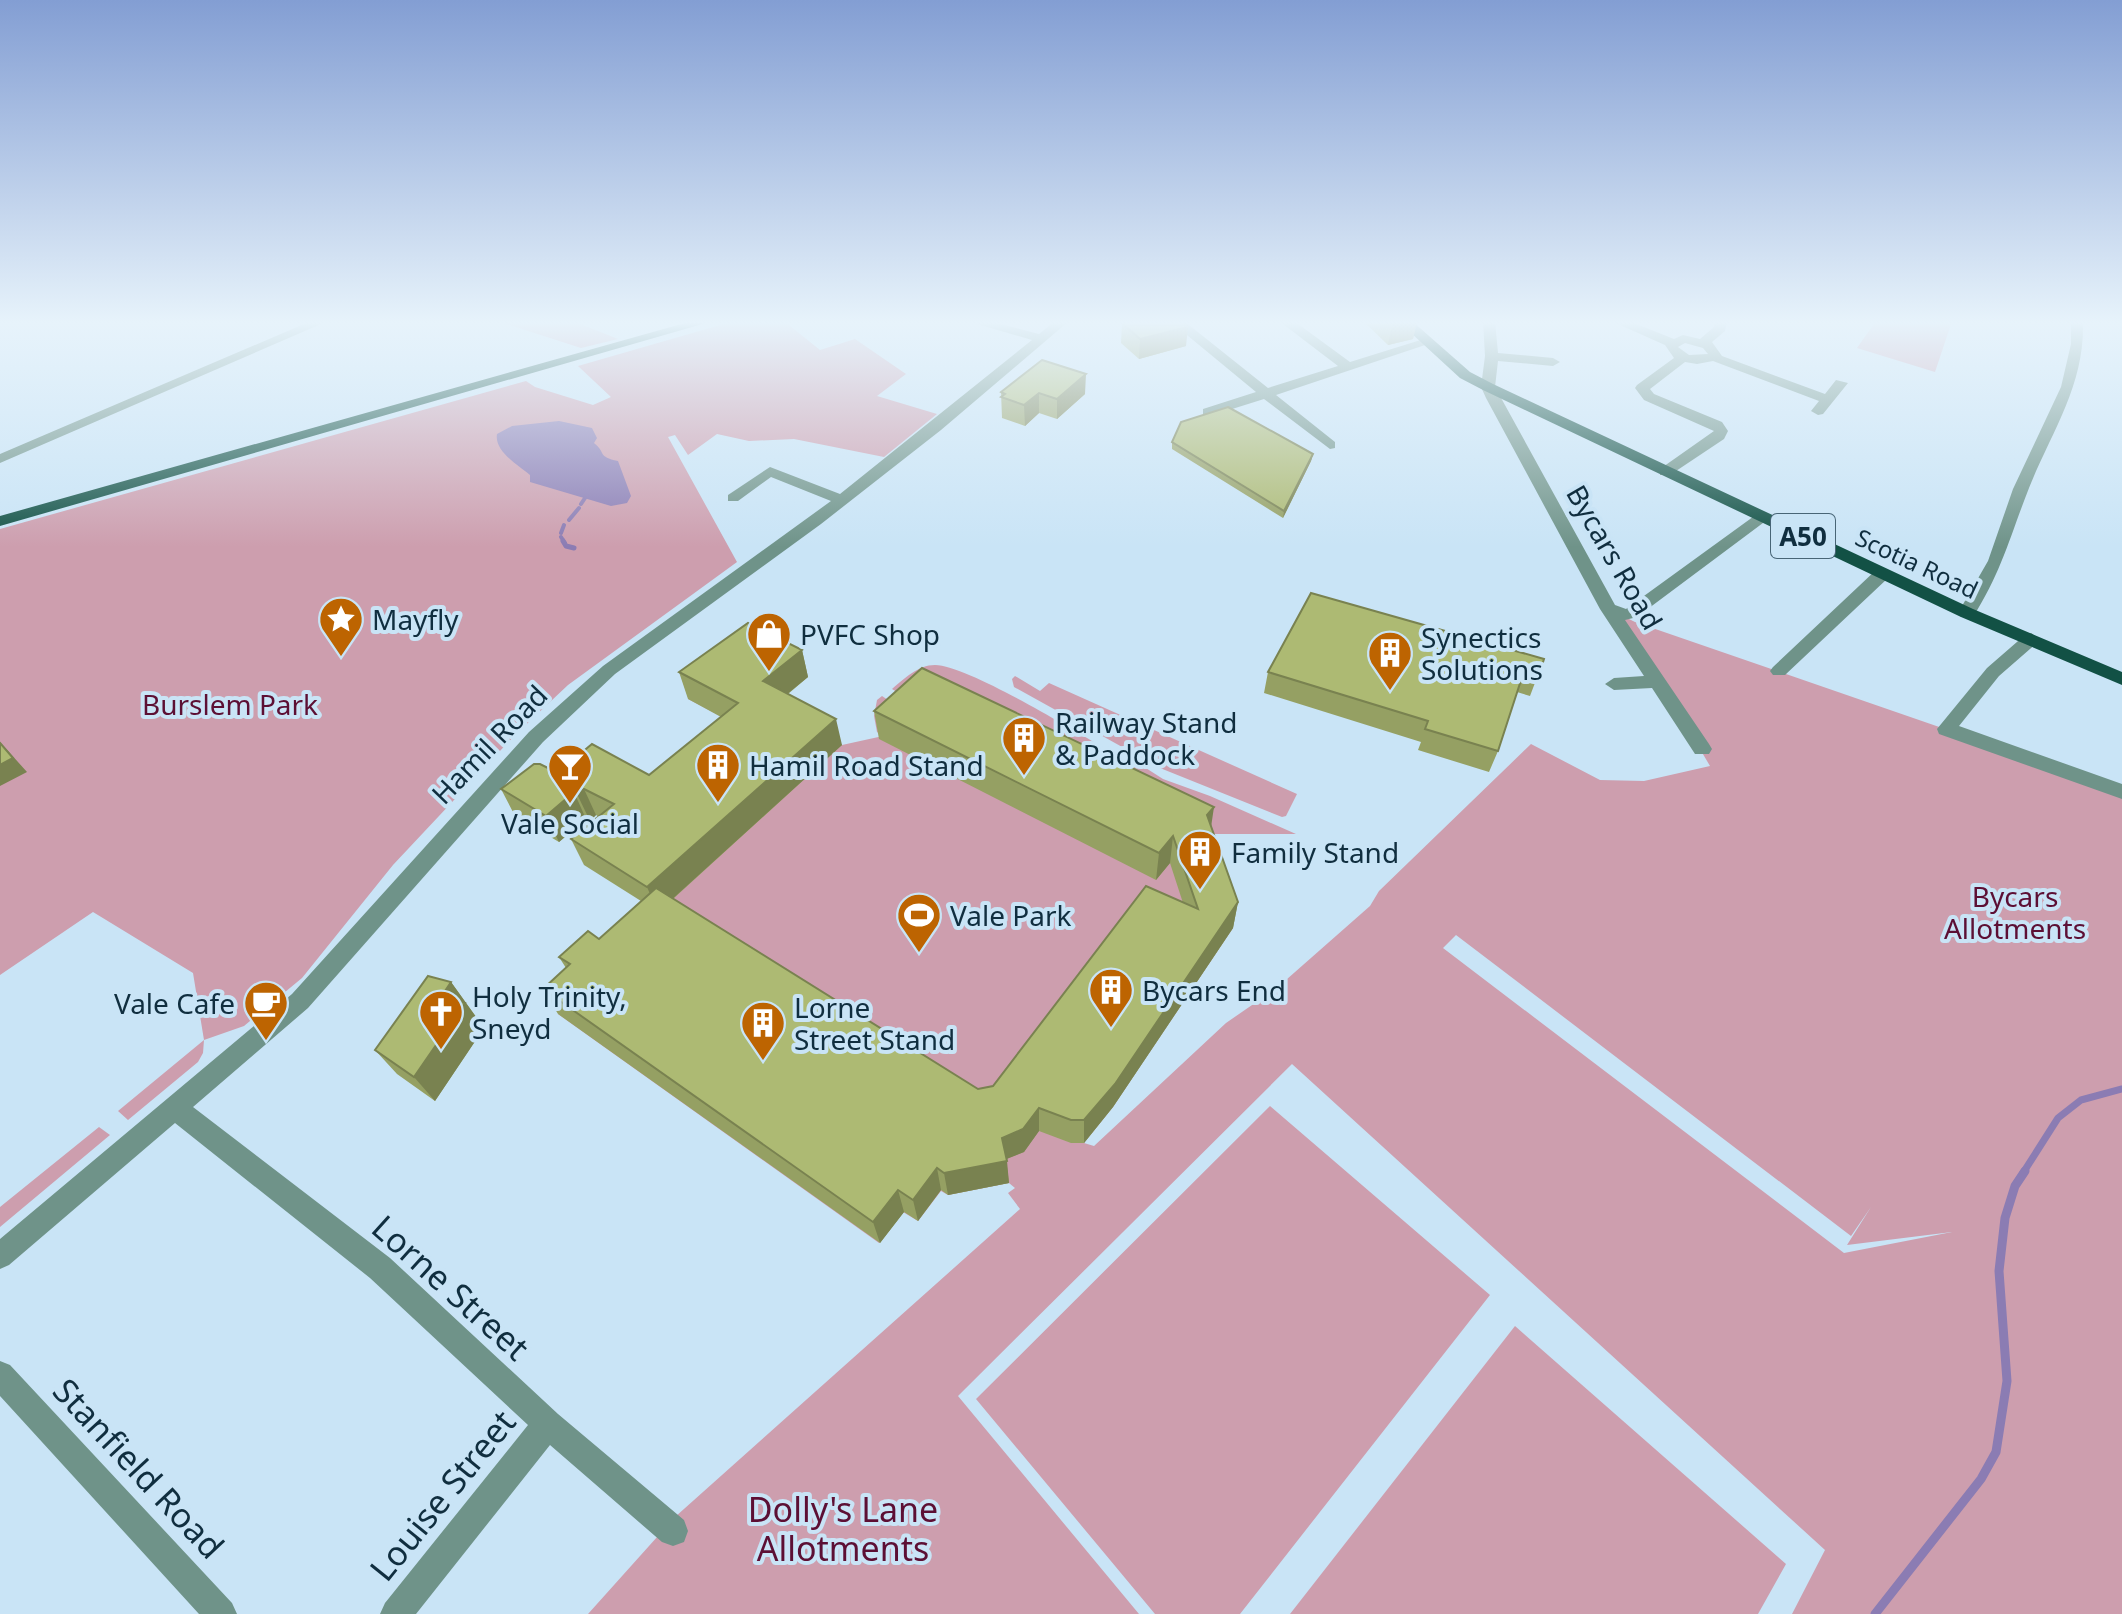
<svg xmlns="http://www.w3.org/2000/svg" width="2122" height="1614" viewBox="0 0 2122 1614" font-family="'Noto Sans',sans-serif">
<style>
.green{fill:#cd9eae;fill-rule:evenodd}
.water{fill:#8b7cb3}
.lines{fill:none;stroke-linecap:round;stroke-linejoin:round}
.stream-far3{stroke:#8b7cb3;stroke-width:4}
.stream-far2{stroke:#8b7cb3;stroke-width:5}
.stream-far1{stroke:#8b7cb3;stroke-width:7}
.stream{stroke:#8b7cb3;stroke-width:9}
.minor{fill:#6f9389;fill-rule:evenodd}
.major{fill:#125145;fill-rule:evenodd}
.wall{fill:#95a063}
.shaded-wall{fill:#798250}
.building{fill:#adba73;stroke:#798250;stroke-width:2}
.labels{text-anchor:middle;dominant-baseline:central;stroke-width:8;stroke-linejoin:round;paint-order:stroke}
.far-street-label{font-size:24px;fill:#102e3f;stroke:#c9e4f6}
.shield{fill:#c9e4f6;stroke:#486576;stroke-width:2}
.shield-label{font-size:26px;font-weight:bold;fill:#102e3f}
.street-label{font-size:28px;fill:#102e3f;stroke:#c9e4f6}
.poi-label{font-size:28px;fill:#102e3f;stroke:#c9e4f6;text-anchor:start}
.park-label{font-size:28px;fill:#5c0f34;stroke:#c9e4f6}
.near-street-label{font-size:34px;fill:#102e3f;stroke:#c9e4f6}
.near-park-label{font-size:34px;fill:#5c0f34;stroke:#c9e4f6}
</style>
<rect width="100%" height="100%" fill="#c9e4f6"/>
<path class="green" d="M497 321H573L618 339 581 348Z
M734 321H784L820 350 855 339 906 374 877 396 937 414 884 457 794 439 749 441 717 434 688 455 675 435 668 437 737 562 568 685 515 735 393 865 302 978 244 1026 204 1040 203 1053 198 1062 128 1120 118 1111 204 1040 193 973 93 912 0 975V529L526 381 535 387 593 405 611 397 578 366Z
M1876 321H1952L1935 372 1857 348Z
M1621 615 1635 622 2122 790V1614H1792L1825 1550 1292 1064 958 1396 1139 1614H588L675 1517 1020 1209 1008 1193 1015 1188 1009 1183 948 1195 941 1191 918 1221 903 1212 879 1243 558 1014 666 914 745 729 688 699 727 667 771 709 842 745 883 736 877 732 874 716 877 700 882 696 888 700 897 692 892 689C904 679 918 665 935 665 968 666 1066 726 1099 745L1084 758 1127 775 1138 763 1163 779 1210 796 1296 834H1210L1203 842 1233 928 1113 1107 1084 1143 1094 1146 1226 1023 1278 987 1370 906 1379 891 1531 744 1600 780 1644 781 1710 766ZM1456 935 1851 1236 1871 1207 1847 1245 1952 1232 1844 1253 1443 948Z
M1015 676 1040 691 1049 683 1297 794 1286 816 1282 817 1160 768 1014 687 1012 679Z
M1270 1106 1490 1295 1240 1614H1155L976 1399Z
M99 1127 110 1135 0 1227V1207Z
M1515 1326 1786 1564 1758 1614H1290Z"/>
<path class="water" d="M559 421 592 428 597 438 594 443C606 452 597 457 618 461L631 496 627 503 611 506 530 482V475C518 465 494 451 497 434L512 426Z"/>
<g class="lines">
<path class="stream-far3" d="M581 504 585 498
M569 520 579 508
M561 533 564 525
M561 537 565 543"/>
<path class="stream-far2" d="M563 541 566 546 574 548"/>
<path class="stream-far1" d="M2023 1173 2058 1118 2081 1100 2122 1089"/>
<path class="stream" d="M1875 1614 1981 1479 1996 1452 2007 1381 1999 1271 2005 1218 2015 1186 2025 1171"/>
<path class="minor" d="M311 321H328L0 463V454Z
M967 321H989L1039 334 1055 321H1069L941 430 821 524 615 674 543 742 308 1008 193 1107 390 1258 558 1414 684 1520 688 1531 684 1542 673 1546 662 1542 550 1445 416 1614H380L385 1603 528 1425 370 1278 175 1123 9 1265 0 1269V1239L292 994 529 732 603 666 831 501 771 477 738 501H728V495L770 467 840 494 1032 340Z
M1170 321H1184L1268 388 1338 366 1279 321H1294L1350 362 1427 338 1434 342 1276 395 1335 442V448L1330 449 1264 399 1213 415H1203V409L1256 392Z
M1483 321H1495L1498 353 1553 358 1560 362 1553 366 1498 361 1495 387 1615 605 1626 609 1757 514 1763 512 1771 517 1637 617 1625 620 1709 744 1712 749 1709 754H1695L1652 688 1614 690 1605 684 1614 678 1644 676 1600 609 1486 398 1481 387 1485 356Z
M1611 321H1629L1674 339 1683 335 1700 339 1714 327 1715 321H1727L1725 331 1712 342 1722 356 1825 394 1836 380 1848 383 1823 414 1818 415 1811 411 1819 401 1713 361 1697 364 1685 362 1650 389 1654 394 1722 422 1728 431 1724 439 1670 475H1660V469L1714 431 1644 400 1635 388 1637 385 1674 358 1665 345ZM1685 343 1703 348 1708 354 1689 355 1678 347Z
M2071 321H2083C2085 385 2052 431 2029 488 2010 536 2002 571 1973 617H1961L1958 613 1988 561 2013 489 2061 387 2071 344Z
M1882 569 1888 570 1890 574 1888 578 1785 675H1773L1770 671 1773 667 1876 570Z
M2031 633 2040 639 2037 643 1999 676 1959 726 2122 784V799L1939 734 1937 729 1987 668 2025 635Z
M0 1361 10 1365 232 1603 237 1614H199L0 1396Z"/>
<path class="major" d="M692 321H713L0 526V516Z
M1398 321H1412L1470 372 1493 384 1973 609 2122 672V685L1961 617 1483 390 1460 378Z"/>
</g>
<path class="wall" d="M1363 321H1417L1413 339 1388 345Z
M1122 323 1186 346 1139 359 1121 343Z
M1001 392 1085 394 1057 419 1039 413 1025 426 1002 418Z
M1172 442 1313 454 1311 461 1283 518 1172 449Z
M802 650 808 677 788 694 842 745 673 899 978 1089 993 1086 1183 903 1170 863 1156 880 879 739 874 711 1211 826 1238 902 1233 928 1113 1107 1084 1143H1071L1039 1131 1024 1152 1006 1159 1009 1183 948 1195 941 1190 918 1221 904 1212 880 1243 558 1014 543 989 566 968 559 957 599 939 641 901 584 865 571 839 599 817 596 815 590 821 586 819 559 842 515 816 501 789 552 770 574 759 649 775 721 717 688 699 679 672Z
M1544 659 1530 696 1517 692 1498 751 1489 772 1418 750 1421 742 1264 693 1268 672Z
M451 982 484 1028 435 1101 397 1074 375 1050Z"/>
<path class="shaded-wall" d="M1408 321H1417L1413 339 1388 345 1392 325Z
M1188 327 1186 346 1139 359 1140 339Z
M1086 374 1085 394 1057 419V399Z
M1039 393V413L1025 426 1024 405Z
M1313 454 1311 461 1283 518 1284 511Z
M802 650 808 677 770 708 763 681Z
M836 719 842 745 658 912 647 887Z
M0 742 27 772 0 786Z
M584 789 596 815 590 821 577 794Z
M574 792 586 819 559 842 546 816Z
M1214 807 1210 834 1207 815Z
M1173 836 1170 863 1156 880 1159 853Z
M1238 902 1233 928 1113 1107 1084 1143V1120Z
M451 982 484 1028 435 1101 414 1077 441 997Z
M1039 1108V1131L1024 1152 1004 1160 1002 1138Z
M1007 1161 1009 1183 948 1195 944 1173Z
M937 1168 941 1190 918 1221 913 1200Z
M898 1190 904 1212 880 1243 873 1222Z"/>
<path class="building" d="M1130 321H1181L1188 327 1140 339 1122 323Z
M1388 321H1408L1392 325Z
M1042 360 1086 374 1057 399 1039 393 1024 405 1001 397 1005 394 1001 392Z
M1228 407 1313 454 1284 511 1172 442 1181 422Z
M1311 593 1544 659 1539 675 1524 671 1498 751 1425 729 1428 721 1268 672Z
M748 623 802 650 763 681 836 719 647 887 571 839 614 804 584 789 577 794 574 792 546 816 501 789 534 764H540L552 770 570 756 574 759 592 744 649 775 738 703 679 672Z
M922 668 1214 807 1207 815 1238 902 1115 1084 1084 1120H1071L1039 1108 1023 1129 1002 1138 1007 1161 944 1173 937 1168 913 1200 898 1190 873 1222 543 989 570 964 559 957 588 931 599 939 656 888 978 1089 993 1086 1146 886 1198 909 1173 836 1159 853 874 711Z
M0 743 13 758 0 765Z
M428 976 451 982 441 997 465 1003 414 1077 375 1050Z"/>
<linearGradient id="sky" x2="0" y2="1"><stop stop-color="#839ed3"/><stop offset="0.59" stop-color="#e7f3fb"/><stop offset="1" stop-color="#e7f3fb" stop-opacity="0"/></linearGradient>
<rect width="2122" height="547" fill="url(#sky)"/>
<defs>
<g id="sight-pin" transform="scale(2.3)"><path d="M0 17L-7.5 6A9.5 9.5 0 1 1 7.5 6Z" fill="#bd6401" stroke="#c9e4f6"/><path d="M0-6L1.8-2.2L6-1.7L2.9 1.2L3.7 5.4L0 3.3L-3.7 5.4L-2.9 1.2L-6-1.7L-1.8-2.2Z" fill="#fff"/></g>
<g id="shop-pin" transform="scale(2.3)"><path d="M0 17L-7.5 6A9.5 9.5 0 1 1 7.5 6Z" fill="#bd6401" stroke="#c9e4f6"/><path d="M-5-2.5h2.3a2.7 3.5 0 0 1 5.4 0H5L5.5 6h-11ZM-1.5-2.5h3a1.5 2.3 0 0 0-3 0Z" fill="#fff"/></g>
<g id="building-pin" transform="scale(2.3)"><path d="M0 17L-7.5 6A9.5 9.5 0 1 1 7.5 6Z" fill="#bd6401" stroke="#c9e4f6"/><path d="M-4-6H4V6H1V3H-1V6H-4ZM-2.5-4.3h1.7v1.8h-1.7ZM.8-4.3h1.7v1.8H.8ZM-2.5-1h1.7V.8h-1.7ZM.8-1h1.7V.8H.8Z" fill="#fff"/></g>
<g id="bar-pin" transform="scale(2.3)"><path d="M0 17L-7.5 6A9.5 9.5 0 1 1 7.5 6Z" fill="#bd6401" stroke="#c9e4f6"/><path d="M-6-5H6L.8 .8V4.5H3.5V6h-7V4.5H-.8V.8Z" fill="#fff"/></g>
<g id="stadium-pin" transform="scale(2.3)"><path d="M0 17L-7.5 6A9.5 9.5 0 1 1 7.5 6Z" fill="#bd6401" stroke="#c9e4f6"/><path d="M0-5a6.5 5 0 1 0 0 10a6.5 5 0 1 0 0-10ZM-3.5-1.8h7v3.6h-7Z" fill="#fff"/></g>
<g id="cafe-pin" transform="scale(2.3)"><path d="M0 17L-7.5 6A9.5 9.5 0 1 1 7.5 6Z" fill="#bd6401" stroke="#c9e4f6"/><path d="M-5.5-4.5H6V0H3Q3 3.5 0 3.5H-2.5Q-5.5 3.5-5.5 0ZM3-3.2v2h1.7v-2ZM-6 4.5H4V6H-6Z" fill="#fff"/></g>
<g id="church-pin" transform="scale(2.3)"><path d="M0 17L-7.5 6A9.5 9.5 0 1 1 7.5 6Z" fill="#bd6401" stroke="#c9e4f6"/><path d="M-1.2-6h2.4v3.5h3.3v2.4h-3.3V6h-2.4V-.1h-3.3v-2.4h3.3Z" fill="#fff"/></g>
</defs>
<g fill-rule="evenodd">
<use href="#sight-pin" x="341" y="619"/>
<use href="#shop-pin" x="769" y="634"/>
<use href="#building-pin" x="1390" y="653"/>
<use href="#building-pin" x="1024" y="738"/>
<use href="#building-pin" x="718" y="765"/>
<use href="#bar-pin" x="570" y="766"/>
<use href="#building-pin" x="1200" y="852"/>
<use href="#stadium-pin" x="919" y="915"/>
<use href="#building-pin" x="1111" y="990"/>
<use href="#cafe-pin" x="266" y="1003"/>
<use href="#church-pin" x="441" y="1012"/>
<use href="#building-pin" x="763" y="1023"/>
</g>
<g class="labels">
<g class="far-street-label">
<text transform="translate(1917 563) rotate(25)">Scotia Road</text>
</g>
<rect class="shield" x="1771" y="514" width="64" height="44" rx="6"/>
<g class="shield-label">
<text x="1803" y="536">A50</text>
</g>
<g class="street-label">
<text transform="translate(1615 557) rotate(60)">Bycars Road</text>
<text transform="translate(489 744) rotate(-46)">Hamil Road</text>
</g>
<g class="poi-label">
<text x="372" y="619">Mayfly</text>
<text x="800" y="634">PVFC Shop</text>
<text x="1421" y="637">Synectics<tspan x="1421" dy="32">Solutions</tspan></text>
<text x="1055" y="722">Railway Stand<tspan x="1055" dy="32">&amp; Paddock</tspan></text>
<text x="749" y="765">Hamil Road Stand</text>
<text x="570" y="823" text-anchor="middle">Vale Social</text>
<text x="1231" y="852">Family Stand</text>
<text x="950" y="915">Vale Park</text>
<text x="1142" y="990">Bycars End</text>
<text x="472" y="996">Holy Trinity,<tspan x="472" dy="32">Sneyd</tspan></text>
<text x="235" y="1003" text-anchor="end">Vale Cafe</text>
<text x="794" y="1007">Lorne<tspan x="794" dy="32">Street Stand</tspan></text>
</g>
<g class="park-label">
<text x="230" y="704">Burslem Park</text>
<text x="2015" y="896">Bycars<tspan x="2015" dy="32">Allotments</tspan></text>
</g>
<g class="near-street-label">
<text transform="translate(451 1287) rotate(42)">Lorne Street</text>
<text transform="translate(139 1468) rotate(47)">Stanfield Road</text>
<text transform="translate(442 1495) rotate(-51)">Louise Street</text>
</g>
<g class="near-park-label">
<text x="843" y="1509">Dolly's Lane<tspan x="843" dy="39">Allotments</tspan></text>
</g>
</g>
</svg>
